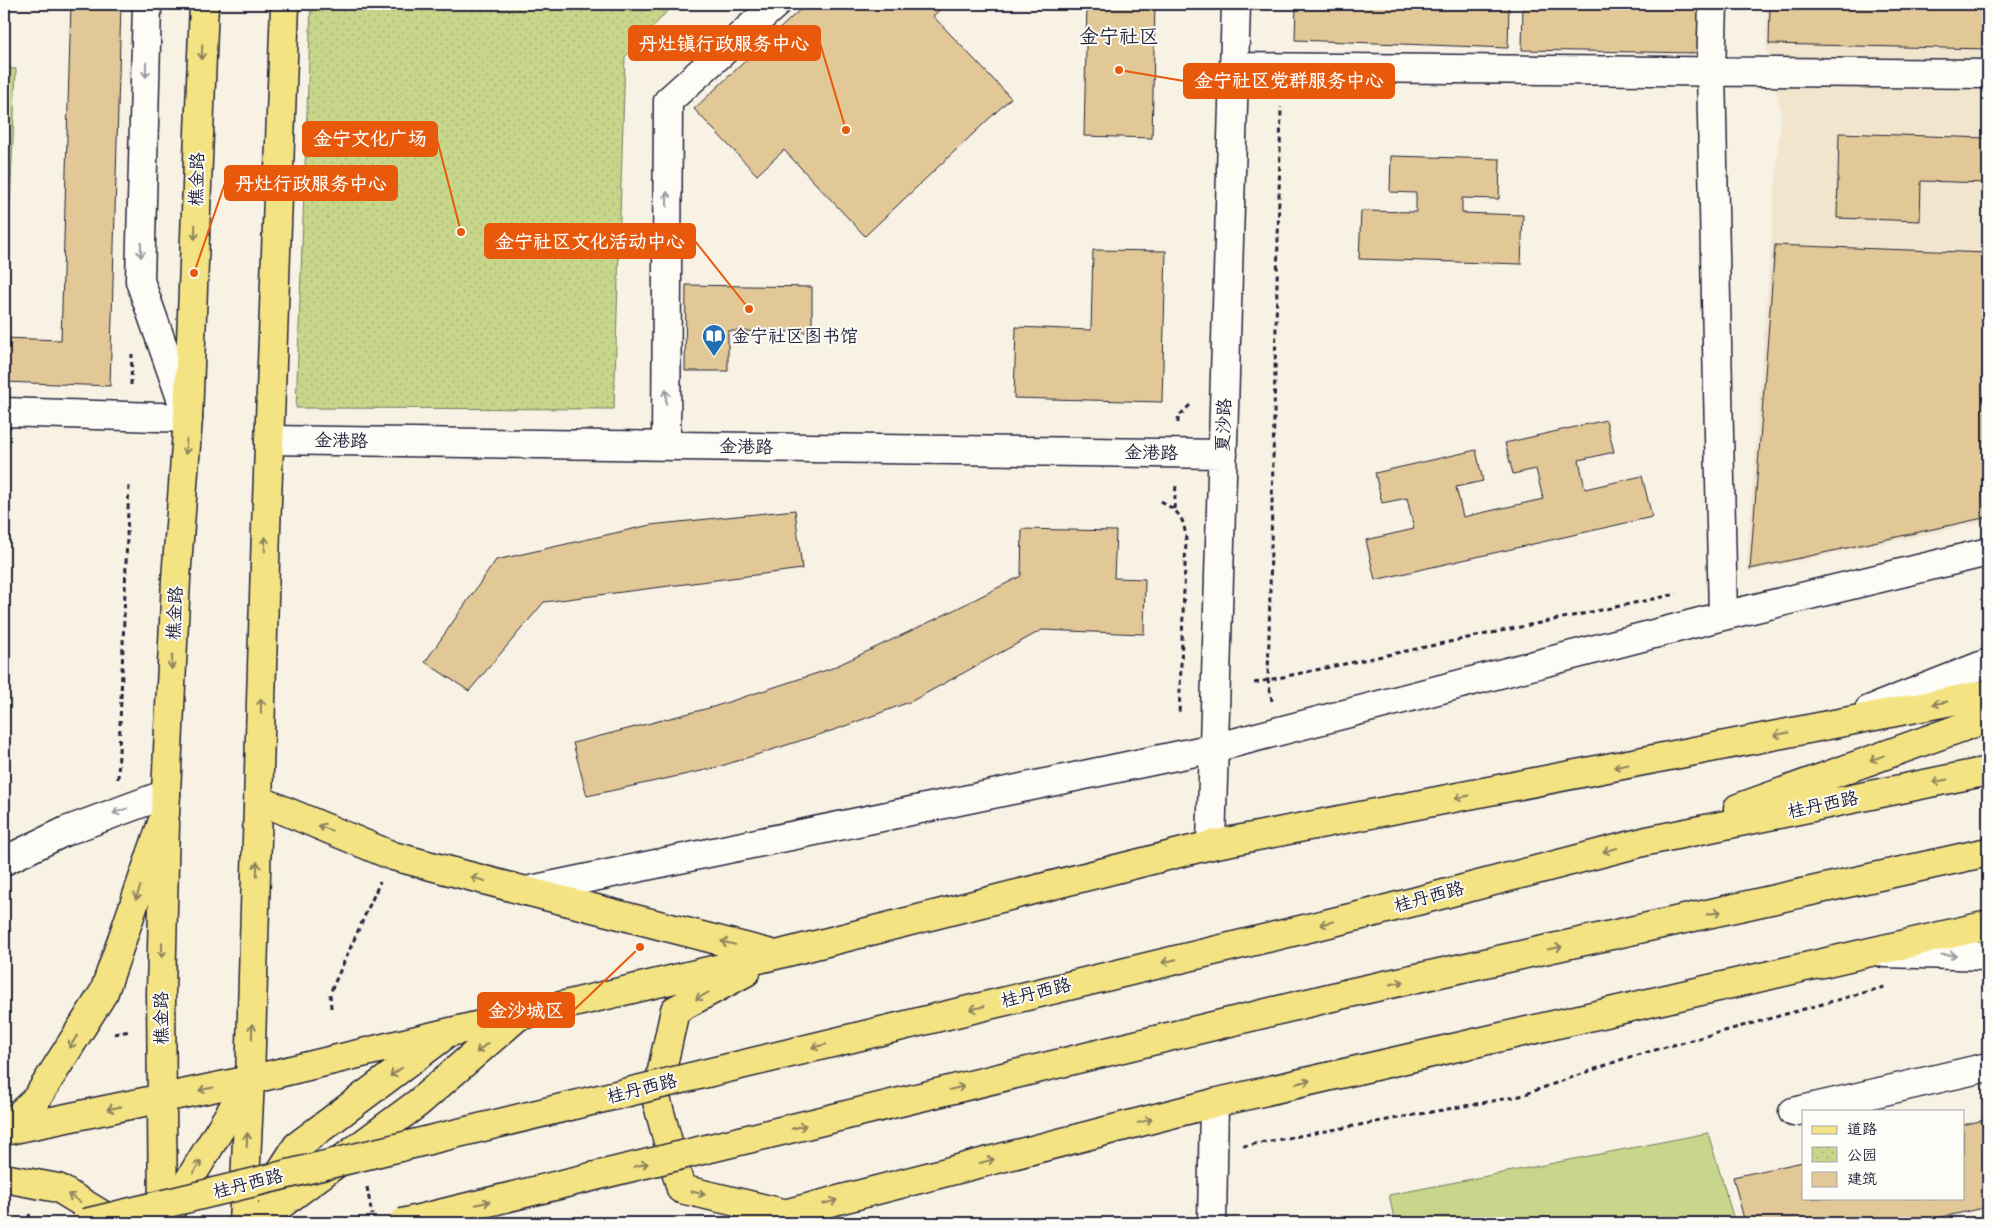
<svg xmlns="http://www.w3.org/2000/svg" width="1992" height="1227" viewBox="0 0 1992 1227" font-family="'Architects Daughter','LXGW WenKai TC',sans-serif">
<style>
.built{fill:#f1e5cd}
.grass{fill:#c7d68a;stroke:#747c62}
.park{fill:url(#park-dots);stroke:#747c62}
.building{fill:#e2c897;stroke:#22223b}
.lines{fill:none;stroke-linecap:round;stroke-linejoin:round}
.minor-casing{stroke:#22223b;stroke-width:31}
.major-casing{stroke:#22223b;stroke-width:31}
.highway-casing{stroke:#22223b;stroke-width:31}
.path{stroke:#22223b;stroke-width:3;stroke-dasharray:5 4;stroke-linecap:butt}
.minor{stroke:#fdfcf7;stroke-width:28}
.major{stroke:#f4e382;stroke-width:28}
.highway{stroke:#f4e382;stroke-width:28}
.highway-bridge-casing{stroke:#22223b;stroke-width:31;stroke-linecap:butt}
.highway-bridge{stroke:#f4e382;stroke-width:28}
.oneway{stroke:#8b825e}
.oneway2{stroke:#9a9aa2}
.labels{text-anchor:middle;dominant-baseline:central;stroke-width:4;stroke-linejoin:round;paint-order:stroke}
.street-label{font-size:18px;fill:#22223b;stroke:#fdfcf7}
.poi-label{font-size:18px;fill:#22223b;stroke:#fdfcf7;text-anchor:start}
.quarter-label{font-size:20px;fill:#22223b;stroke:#fdfcf7}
.leader{fill:none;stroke:#e8590c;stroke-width:2}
.callout-dot{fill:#e8590c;stroke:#fdfcf7;stroke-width:2}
.callout{fill:#e8590c;stroke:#e8590c;stroke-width:2}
.callout-label{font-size:19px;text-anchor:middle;font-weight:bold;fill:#fff}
</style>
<defs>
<pattern id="park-dots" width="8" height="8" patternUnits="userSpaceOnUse" patternTransform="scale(1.25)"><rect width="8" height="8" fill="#c7d68a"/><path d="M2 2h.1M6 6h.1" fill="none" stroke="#abb778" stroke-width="1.8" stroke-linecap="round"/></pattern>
</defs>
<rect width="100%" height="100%" fill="#f8f2e4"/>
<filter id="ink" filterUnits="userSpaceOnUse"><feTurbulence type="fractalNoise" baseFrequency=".02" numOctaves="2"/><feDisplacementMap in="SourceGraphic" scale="10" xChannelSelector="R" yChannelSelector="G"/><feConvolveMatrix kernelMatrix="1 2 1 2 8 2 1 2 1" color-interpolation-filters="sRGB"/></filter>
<g filter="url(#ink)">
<path class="built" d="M1767 4H1988V521L1746 572 1781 112 1766 46Z"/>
<path class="grass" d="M4 68 16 69 10 206 4 205Z
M1708 1133 1735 1223H1395L1389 1195Z"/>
<path class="park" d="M311 4H674L625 57 614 409 296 408Z"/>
<path class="building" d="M71 4H121L110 386 4 382V338L61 340Z
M806 4H946L933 16 1011 98 865 236 784 150 757 175 694 109Z
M1087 4H1155L1152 138 1084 136Z
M1296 4H1509L1508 48 1295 40Z
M1523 4H1699V53L1522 50Z
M1770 4H1988V49L1769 44Z
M1839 133 1988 138V183L1921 181 1920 221 1837 218Z
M1391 156 1500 159 1499 199 1462 198V213L1523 215 1521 264 1359 259 1361 211 1416 212V193L1390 192Z
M1775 245 1988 253V517L1750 569Z
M1093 250 1166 251 1162 402 1014 398 1016 327 1091 330Z
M686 285 812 287V332L728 331V371H685Z
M1606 420 1614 452 1579 460 1585 489 1642 476 1652 517 1375 580 1366 540 1414 529 1407 498 1382 503 1375 473 1476 450 1483 481 1456 487 1463 517 1543 499 1536 469 1513 474 1505 443Z
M795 510 802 569 544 602 469 691 425 662 496 560 650 525Z
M1022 529 1116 531 1114 578 1145 579 1144 634 1042 630 912 701 837 729 715 768 587 796 573 743 713 707 830 669 938 618 1021 576Z
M1988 1119V1207L1914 1223H1745L1733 1177 1803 1162V1198H1963V1125Z"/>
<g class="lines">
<g class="minor-casing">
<path id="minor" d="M1713 4 1711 72 1723 616
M1234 67 1988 74
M4 412 188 418 140 281 147 4
M269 440 1223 454
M666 446 668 101 776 4
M1869 710 1988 663
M1211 845 1236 4
M4 861 66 831 166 794
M526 891 1214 748 1723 616 1988 552
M1884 953 1988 956
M1793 1112 1988 1067
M1212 1223 1214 1103"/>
</g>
<g class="major-casing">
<path id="major" d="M526 891 772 954
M746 972 675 1010 656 1098 681 1189 783 1213
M4 1131 250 1080 383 1048 776 955 1211 845 1988 694
M4 1178 58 1188 116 1223
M268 1191 297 1146 440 1039
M163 1223 161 992 165 823
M243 1223 250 1080
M256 1223 418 1103 516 1018
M749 1223 1214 1103 1988 925"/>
</g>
<g class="highway-casing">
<path id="highway" d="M259 800 393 856 526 891
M1738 808 1988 718
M1375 912 1647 841 1988 771
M1349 993 1988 852
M4 1129 37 1098 104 992 165 814 176 579 188 418 204 4
M163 1223 250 1080 266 529 285 4"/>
</g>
<path class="path" d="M131 385 132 354
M1178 423V417L1192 403
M1161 501C1180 513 1184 517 1186 540L1179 715
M1174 509 1176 485
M1254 683 1677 594
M1272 701 1268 680 1281 107
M118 779 129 483
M331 1008 330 993 380 882
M114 1034 130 1031
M1243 1146 1520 1096 1626 1058 1888 986
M367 1187 372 1215
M29 1214 31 1223"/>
<use href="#minor" class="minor"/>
<use href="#major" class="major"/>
<use href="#highway" class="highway"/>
<g class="highway-bridge-casing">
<path id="highway-bridge" d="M85 1223 1375 912
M402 1223 1349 993"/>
</g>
<use href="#highway-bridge" class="highway-bridge"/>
</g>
<defs><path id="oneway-shaft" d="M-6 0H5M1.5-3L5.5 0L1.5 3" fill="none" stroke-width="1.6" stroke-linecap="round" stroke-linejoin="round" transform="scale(1.25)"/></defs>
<g class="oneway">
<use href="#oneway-shaft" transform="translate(202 52) rotate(92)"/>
<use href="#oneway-shaft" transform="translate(195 232) rotate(92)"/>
<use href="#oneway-shaft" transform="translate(186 447) rotate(94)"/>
<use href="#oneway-shaft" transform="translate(265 544) rotate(-89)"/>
<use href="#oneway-shaft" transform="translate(172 662) rotate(93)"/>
<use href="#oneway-shaft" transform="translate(1940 703) rotate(169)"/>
<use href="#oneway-shaft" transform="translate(261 706) rotate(-89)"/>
<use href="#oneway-shaft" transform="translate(1781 734) rotate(169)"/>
<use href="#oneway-shaft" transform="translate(1877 758) rotate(160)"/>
<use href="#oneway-shaft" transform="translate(1621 766) rotate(169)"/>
<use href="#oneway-shaft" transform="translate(1940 781) rotate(168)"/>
<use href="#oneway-shaft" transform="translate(1462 797) rotate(169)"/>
<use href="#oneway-shaft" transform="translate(325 828) rotate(-157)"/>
<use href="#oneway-shaft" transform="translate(1610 850) rotate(165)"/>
<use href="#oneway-shaft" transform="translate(257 869) rotate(-88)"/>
<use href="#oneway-shaft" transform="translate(478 879) rotate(-165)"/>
<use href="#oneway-shaft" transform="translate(138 893) rotate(109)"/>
<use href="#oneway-shaft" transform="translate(1714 913) rotate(-12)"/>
<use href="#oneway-shaft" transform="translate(1327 923) rotate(166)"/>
<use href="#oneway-shaft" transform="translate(728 943) rotate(-166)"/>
<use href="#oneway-shaft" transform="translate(1555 948) rotate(-12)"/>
<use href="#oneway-shaft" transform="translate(162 950) rotate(91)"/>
<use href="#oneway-shaft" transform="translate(1169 961) rotate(166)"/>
<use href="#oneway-shaft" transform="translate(1397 983) rotate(-12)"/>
<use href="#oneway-shaft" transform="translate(702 996) rotate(151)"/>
<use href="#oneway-shaft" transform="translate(977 1008) rotate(166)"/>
<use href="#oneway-shaft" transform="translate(252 1031) rotate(-89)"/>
<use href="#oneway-shaft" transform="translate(73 1042) rotate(123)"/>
<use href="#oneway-shaft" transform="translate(819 1046) rotate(166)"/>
<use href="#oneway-shaft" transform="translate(482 1048) rotate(139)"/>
<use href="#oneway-shaft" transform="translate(396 1072) rotate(144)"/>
<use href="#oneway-shaft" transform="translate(1303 1082) rotate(-13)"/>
<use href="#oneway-shaft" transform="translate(957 1088) rotate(-14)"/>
<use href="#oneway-shaft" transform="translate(206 1089) rotate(168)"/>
<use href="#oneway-shaft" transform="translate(114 1108) rotate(168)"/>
<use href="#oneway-shaft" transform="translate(1145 1121) rotate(-15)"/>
<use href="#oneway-shaft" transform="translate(799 1127) rotate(-14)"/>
<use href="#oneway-shaft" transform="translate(247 1140) rotate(-87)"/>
<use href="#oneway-shaft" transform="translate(987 1161) rotate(-15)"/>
<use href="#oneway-shaft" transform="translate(641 1165) rotate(-14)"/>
<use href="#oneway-shaft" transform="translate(197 1167) rotate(-59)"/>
<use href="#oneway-shaft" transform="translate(698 1193) rotate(13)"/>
<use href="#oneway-shaft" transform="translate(74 1198) rotate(-148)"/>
<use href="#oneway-shaft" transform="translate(830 1202) rotate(-15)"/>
<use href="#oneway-shaft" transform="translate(483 1203) rotate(-14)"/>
</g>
<g class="oneway2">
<use href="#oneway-shaft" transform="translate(146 70) rotate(91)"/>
<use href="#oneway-shaft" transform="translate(667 199) rotate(-90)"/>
<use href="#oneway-shaft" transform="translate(141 250) rotate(91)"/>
<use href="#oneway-shaft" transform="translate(666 397) rotate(-90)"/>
<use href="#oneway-shaft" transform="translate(120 811) rotate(160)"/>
<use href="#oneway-shaft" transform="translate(1949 955) rotate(1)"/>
</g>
</g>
<defs>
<g id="library-pin" transform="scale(1.25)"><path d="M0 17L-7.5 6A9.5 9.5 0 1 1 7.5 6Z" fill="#1f6fb2" stroke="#fdfcf7"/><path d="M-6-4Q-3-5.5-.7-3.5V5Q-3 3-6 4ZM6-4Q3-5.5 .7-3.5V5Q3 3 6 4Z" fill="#fff"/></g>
</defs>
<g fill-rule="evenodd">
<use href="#library-pin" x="714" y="336"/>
</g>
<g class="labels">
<g class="street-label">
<text transform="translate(197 179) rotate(-88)">樵金路</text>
<text transform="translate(1224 425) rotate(-88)">夏沙路</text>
<text transform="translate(341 441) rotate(1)">金港路</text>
<text transform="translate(746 447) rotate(1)">金港路</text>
<text transform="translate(1151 453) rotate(1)">金港路</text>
<text transform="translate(175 613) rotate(-87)">樵金路</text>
<text transform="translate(1823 805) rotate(-12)">桂丹西路</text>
<text transform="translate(1429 897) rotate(-15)">桂丹西路</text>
<text transform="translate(1036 993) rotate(-14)">桂丹西路</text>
<text transform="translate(161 1018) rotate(-90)">樵金路</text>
<text transform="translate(642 1089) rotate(-14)">桂丹西路</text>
<text transform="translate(248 1184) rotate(-14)">桂丹西路</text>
</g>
<g class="poi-label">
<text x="732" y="336">金宁社区图书馆</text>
</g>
<g class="quarter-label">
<text x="1119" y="37">金宁社区</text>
</g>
</g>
<path class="leader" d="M846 130L820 43M1119 70L1184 81M461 232L437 139M194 273L225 183M749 309L695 241M640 947L574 1010"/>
<g class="callout-dot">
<circle cx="846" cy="130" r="5"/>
<circle cx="1119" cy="70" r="5"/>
<circle cx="461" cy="232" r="5"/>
<circle cx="194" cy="273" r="5"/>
<circle cx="749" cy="309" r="5"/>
<circle cx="640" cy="947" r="5"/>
</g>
<g class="callout">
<rect x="629" y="26" width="191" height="34" rx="5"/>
<rect x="1184" y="64" width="210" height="34" rx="5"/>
<rect x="303" y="122" width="134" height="34" rx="5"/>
<rect x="225" y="166" width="172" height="34" rx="5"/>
<rect x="485" y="224" width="210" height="34" rx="5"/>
<rect x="478" y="993" width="96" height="34" rx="5"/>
</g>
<g class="callout-label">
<text x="724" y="50">丹灶镇行政服务中心</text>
<text x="1289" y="87">金宁社区党群服务中心</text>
<text x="370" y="145">金宁文化广场</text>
<text x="311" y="190">丹灶行政服务中心</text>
<text x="590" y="248">金宁社区文化活动中心</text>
<text x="526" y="1017">金沙城区</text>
</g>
<rect width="1992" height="1227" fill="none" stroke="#fdfcf7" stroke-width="20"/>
<rect x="10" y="10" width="1972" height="1207" fill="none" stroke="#22223b" stroke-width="2" filter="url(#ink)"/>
<rect x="1802" y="1110" width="162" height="90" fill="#fdfcf7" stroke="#a5a5ac"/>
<rect x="1812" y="1126" width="25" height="8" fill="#f4e382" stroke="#a5a5ac"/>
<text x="1847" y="1134" font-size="15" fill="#22223b">道路</text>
<rect x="1812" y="1147" width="25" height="15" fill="url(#park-dots)" stroke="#a5a5ac"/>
<text x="1847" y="1160" font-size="15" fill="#22223b">公园</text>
<rect x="1812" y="1172" width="25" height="15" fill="#e2c897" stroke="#a5a5ac"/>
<text x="1847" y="1184" font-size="15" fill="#22223b">建筑</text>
</svg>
